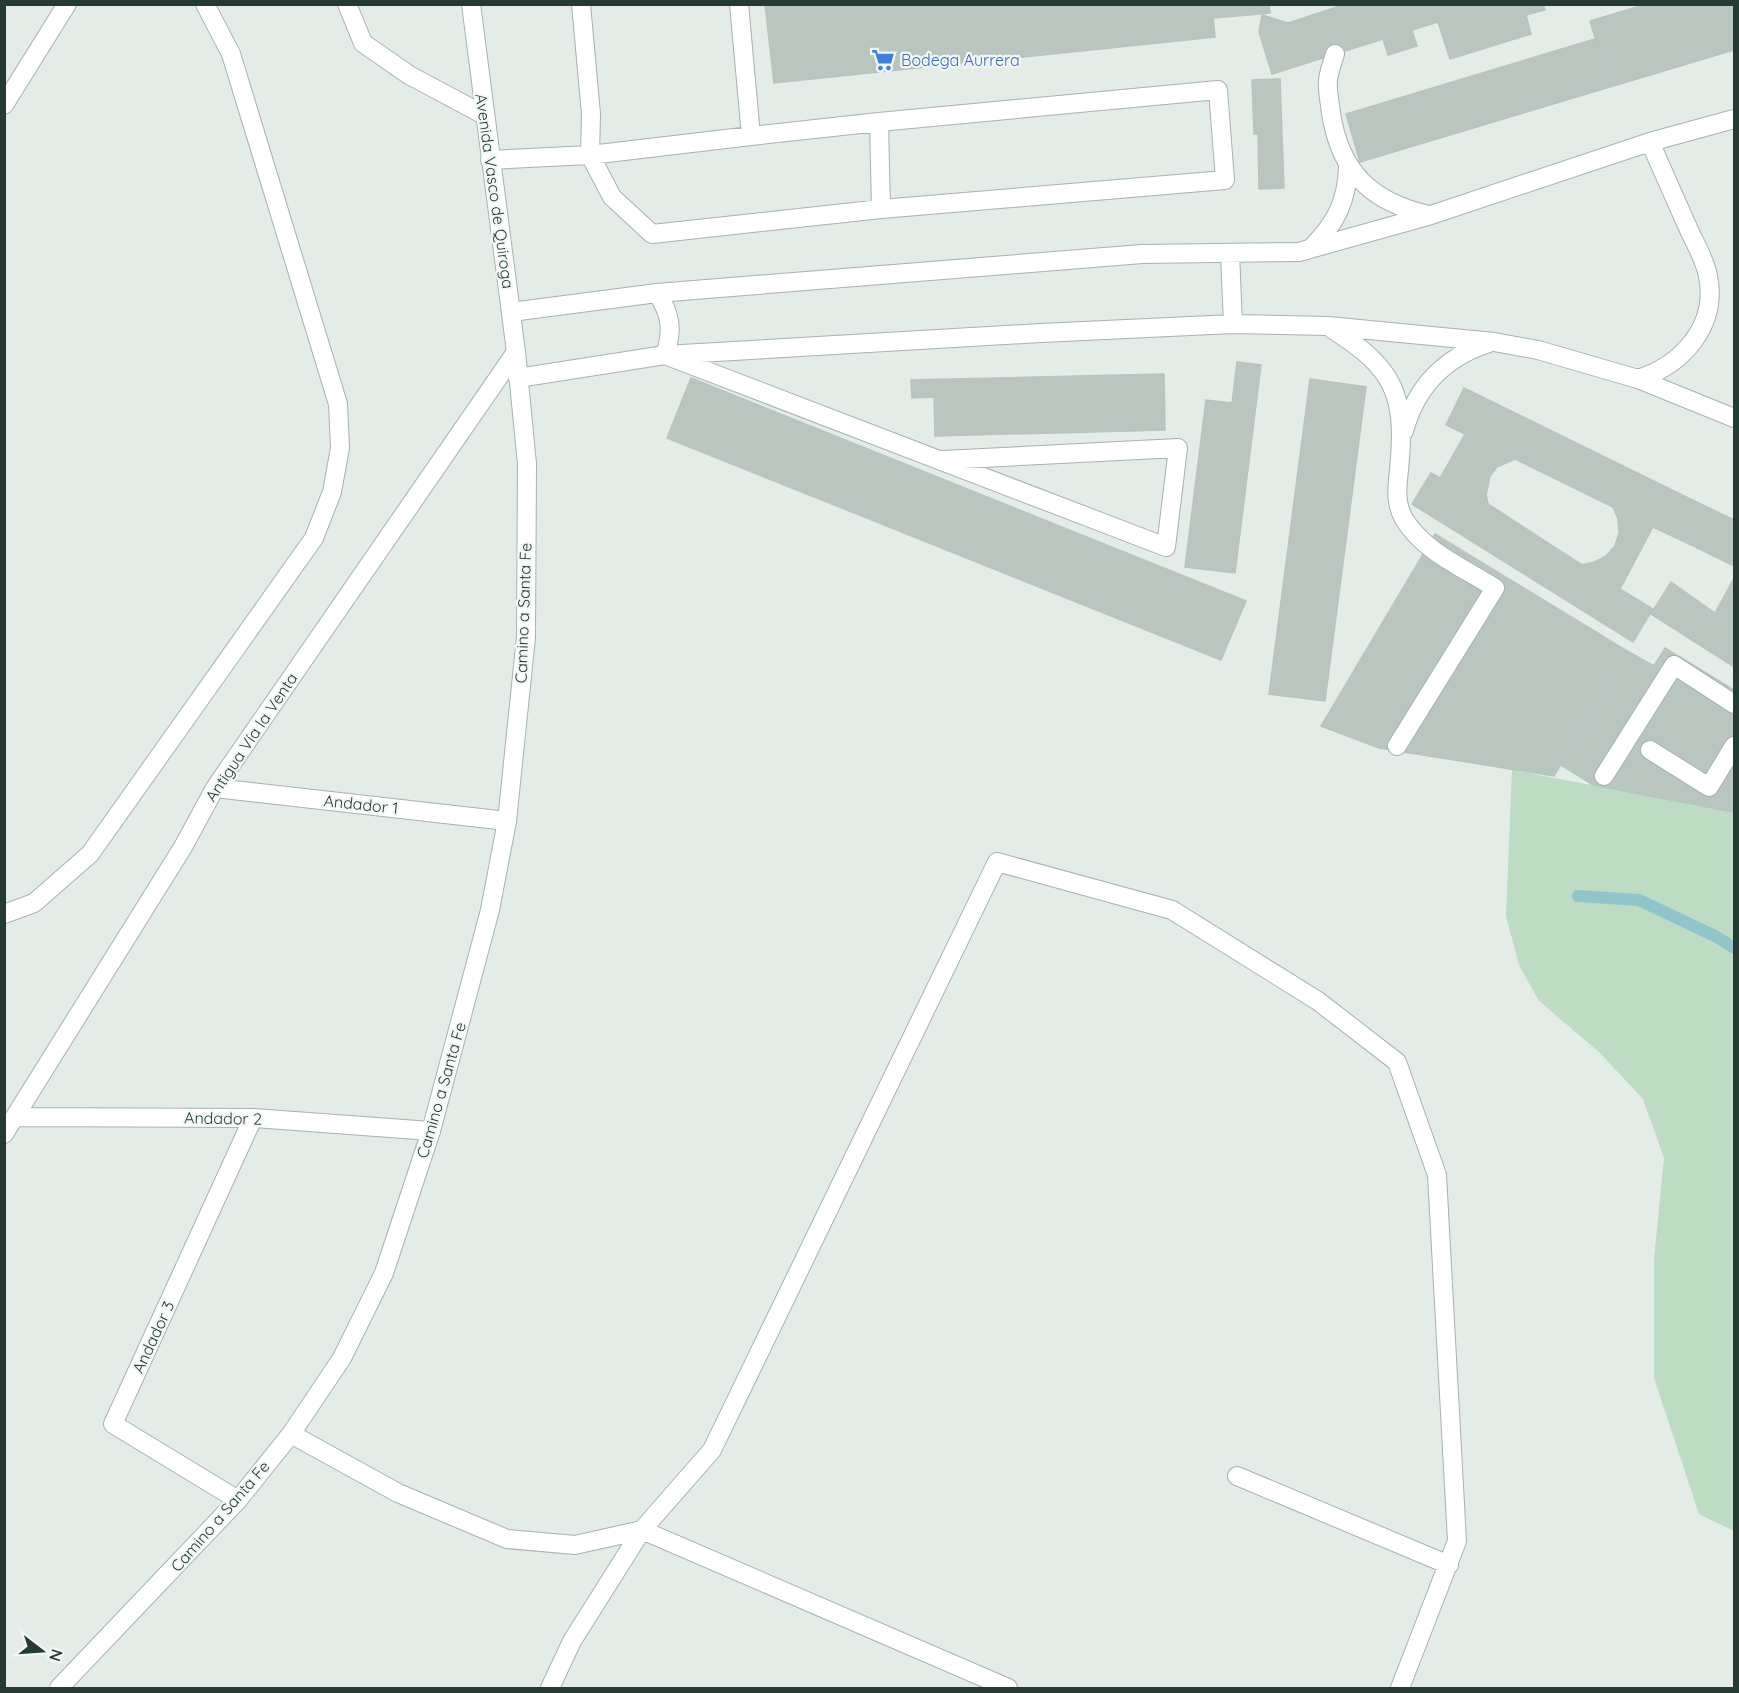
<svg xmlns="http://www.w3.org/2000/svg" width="1739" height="1693" viewBox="0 0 1739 1693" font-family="Quicksand,sans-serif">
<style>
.green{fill:#bedbc4}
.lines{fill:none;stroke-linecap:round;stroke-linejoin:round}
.stream{stroke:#90c6cb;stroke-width:12}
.building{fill:#b9c6c0;stroke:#b6c5be;stroke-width:1.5;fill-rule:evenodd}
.service-casing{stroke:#a6b3ae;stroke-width:20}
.minor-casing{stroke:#a6b3ae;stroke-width:20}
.secondary-casing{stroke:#a3b6ae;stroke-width:20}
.service{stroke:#fff;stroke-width:18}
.minor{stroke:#fff;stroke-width:18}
.secondary{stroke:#fff;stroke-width:18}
.labels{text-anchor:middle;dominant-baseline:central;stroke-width:4.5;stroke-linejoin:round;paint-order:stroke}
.shop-label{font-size:16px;fill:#366cbe;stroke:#f3f8f6;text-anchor:start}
.street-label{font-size:16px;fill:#243b34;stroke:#f3f8f6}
</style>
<rect width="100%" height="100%" fill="#e3ece7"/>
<path class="green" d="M1512 770 1734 812V1531L1699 1514 1654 1378V1259L1664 1158 1643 1099 1599 1052 1539 1001 1519 965 1506 916Z"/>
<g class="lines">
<path class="stream" d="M1578 896 1639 900 1717 937 1734 948"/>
</g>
<path class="building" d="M765 4H1212L1215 37 774 83Z
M1212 4H1269L1270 13 1214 18Z
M1346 4H1543L1545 10 1526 15 1531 34 1450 59 1438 22 1412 30 1417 46 1388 55 1383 39 1272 74 1259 32 1262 15 1288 23Z
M1647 4H1734V50L1610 87 1590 21Z
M1595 39 1610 87 1360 162 1346 114Z
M1280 79 1282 133 1254 134 1252 80Z
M1282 133 1284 188 1259 189 1258 134Z
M1237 362 1261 365 1235 573 1185 567 1206 400 1232 403Z
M1164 374 1165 430 935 436 934 397 912 398 911 380Z
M691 378 1246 601 1221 660 667 438Z
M1310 379 1366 387 1325 701 1269 694Z
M1464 388 1707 507 1689 544 1653 527 1620 589 1653 609 1633 642 1412 504 1431 473 1440 478 1465 434 1446 425ZM1515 459 1613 507 1618 519 1619 533 1615 546 1606 556 1595 562 1582 565 1488 504 1486 495 1490 476 1497 467Z
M1707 507 1734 520V566L1689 544Z
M1435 534 1629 652 1554 776 1379 748 1321 726Z
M1734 578V667L1651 614 1671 582 1715 613Z
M1665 648 1734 690V812L1593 785 1561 765 1629 652 1654 666Z"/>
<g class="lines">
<g class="service-casing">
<path id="service" d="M581 4 591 114 590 155 612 197 652 234 881 209 1225 180 1218 90 879 122
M1335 54C1325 84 1327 82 1331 113 1340 172 1371 202 1429 215
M751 136 879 122 881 209
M490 160 590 155 751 136 739 4
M1312 247C1336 223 1347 201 1348 167
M1230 253 1233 324
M657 293C671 314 673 331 665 355L1166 547 1178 448 943 460
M511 312 657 293 1142 254 1299 252 1431 215 1650 142 1734 119
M1332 329C1396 369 1406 396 1399 470 1397 488 1395 503 1404 519 1424 552 1464 568 1495 588L1397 746
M518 378 665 355 1041 333 1233 324 1328 326 1494 342 1538 350 1638 379 1734 418
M1638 379C1682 365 1718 326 1708 276 1705 260 1696 245 1689 230 1676 200 1663 171 1650 142
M1404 431C1416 387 1445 357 1489 343
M1650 750 1709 787 1734 746
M1604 776 1674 665 1734 704
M291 1434 398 1493 507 1539 575 1545 642 1530 1008 1688
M1237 1476 1449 1565
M550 1688 572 1641 642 1530 712 1450 997 862 1172 910 1318 1001 1397 1062 1437 1175 1457 1541 1400 1688"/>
</g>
<g class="minor-casing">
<path id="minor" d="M347 4 363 43 409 75 484 115
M4 105 67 4
M215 788 507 821
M4 914 34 903 90 854 314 538 332 492 340 448 338 404 231 54 205 4
M15 1117 253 1118 431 1131
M4 1134 183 847 215 788 516 352
M238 1500 113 1424 253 1118"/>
</g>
<g class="secondary-casing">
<path id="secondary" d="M59 1688 238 1500 291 1434 342 1358 384 1273 431 1131 490 910 507 821 526 637 527 464 516 352 471 4"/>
</g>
<use href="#service" class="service"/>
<use href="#minor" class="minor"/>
<use href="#secondary" class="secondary"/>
</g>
<defs>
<g id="supermarket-bare" transform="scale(1.8)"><path d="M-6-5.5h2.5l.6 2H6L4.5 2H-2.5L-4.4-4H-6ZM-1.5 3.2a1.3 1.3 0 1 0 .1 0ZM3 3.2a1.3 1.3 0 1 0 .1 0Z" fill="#3f7fe0" stroke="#f3f8f6" stroke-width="2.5" paint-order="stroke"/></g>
</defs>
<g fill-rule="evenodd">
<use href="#supermarket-bare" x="883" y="60"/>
</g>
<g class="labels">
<g class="shop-label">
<text x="901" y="60">Bodega Aurrera</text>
</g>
<g class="street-label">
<text transform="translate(495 191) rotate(82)">Avenida Vasco de Quiroga</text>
<text transform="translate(523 613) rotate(-88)">Camino a Santa Fe</text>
<text transform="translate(251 737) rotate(-56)">Antigua Vía la Venta</text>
<text transform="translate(361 804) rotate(6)">Andador 1</text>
<text transform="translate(441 1090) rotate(-74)">Camino a Santa Fe</text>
<text transform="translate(223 1118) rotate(1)">Andador 2</text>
<text transform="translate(153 1337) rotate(-65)">Andador 3</text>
<text transform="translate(220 1516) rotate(-49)">Camino a Santa Fe</text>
</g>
</g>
<rect width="1739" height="1693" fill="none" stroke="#243b34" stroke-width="12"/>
<g transform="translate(42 1651) rotate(107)" stroke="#f3f8f6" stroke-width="4.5" paint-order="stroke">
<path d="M0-4.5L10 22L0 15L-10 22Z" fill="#243b34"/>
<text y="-9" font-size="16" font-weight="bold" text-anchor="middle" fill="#243b34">N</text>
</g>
</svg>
